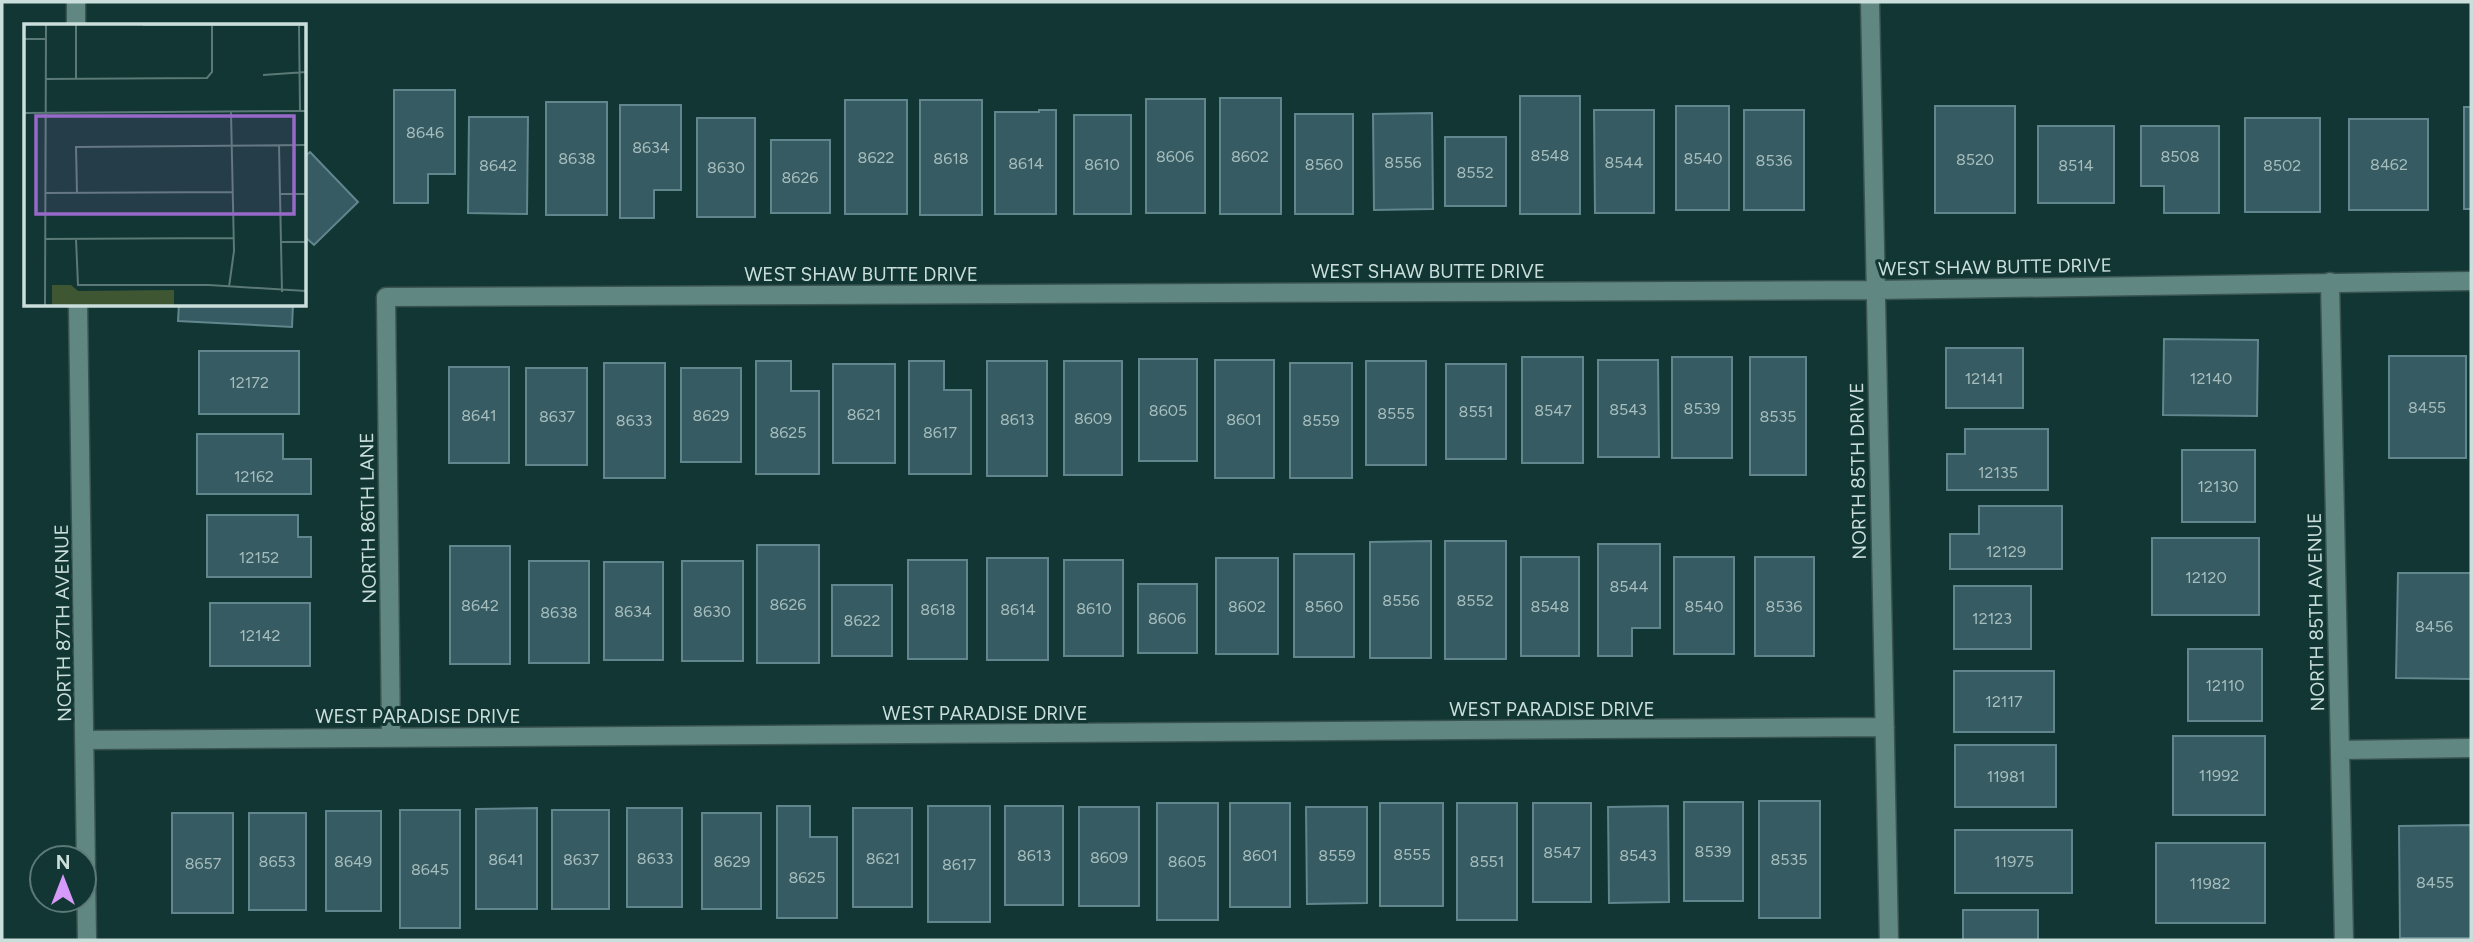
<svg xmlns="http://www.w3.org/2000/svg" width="2473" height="942" viewBox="0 0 2473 942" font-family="Figtree,sans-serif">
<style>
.building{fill:#375b62;stroke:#61868e;stroke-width:2}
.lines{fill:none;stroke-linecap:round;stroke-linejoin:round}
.minor-casing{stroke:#395350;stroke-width:21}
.tertiary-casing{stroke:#395350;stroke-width:21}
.minor{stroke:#618782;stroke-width:18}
.tertiary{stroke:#618782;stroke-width:18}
.labels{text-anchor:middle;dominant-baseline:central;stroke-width:6;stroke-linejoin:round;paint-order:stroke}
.number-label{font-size:16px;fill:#a5bdbd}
.street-label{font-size:19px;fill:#cadedb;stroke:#113633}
.inset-road{fill:none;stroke:#5b7976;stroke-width:2}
.view{fill:#976ac9;fill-opacity:0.15;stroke:#976ac9;stroke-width:3.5}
.inset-edge{fill:none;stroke:#cadedb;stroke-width:3.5}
</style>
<rect width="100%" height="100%" fill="#113633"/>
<path class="building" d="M394 90H455V174H428V203H394Z
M1520 96H1580V214H1520Z
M1220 98H1281V214H1220Z
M1146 99H1205V213H1146Z
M845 100H907V214H845Z
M920 100H982V215H920Z
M546 102H607V215H546Z
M620 105H681V190H654V218H620Z
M1676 106H1729V210H1676Z
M1935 106H2015V213H1935Z
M2464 107H2471V209H2464Z
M1039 110H1056V214H995V112H1039Z
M1594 110H1654V213H1595Z
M1744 110H1804V210H1744Z
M1432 113 1433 209 1374 210 1373 114Z
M1295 114H1353V214H1295Z
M1074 115H1131V214H1074Z
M469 117H528L527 214 468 213Z
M697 118H755V217H697Z
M2245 118H2320V212H2245Z
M2349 119H2428V210H2349Z
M2038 126H2114V203H2038Z
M2141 126H2219V213H2164V186H2141Z
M1445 137H1506V206H1445Z
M771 140H830V213H771Z
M310 152 358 202 314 245 304 236V157Z
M179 304H293L292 327 178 321Z
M2164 339 2258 340 2257 416 2163 415Z
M1946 348H2023V408H1946Z
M199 351H299V414H199Z
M2389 356H2466V458H2389Z
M1522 357H1583V463H1522Z
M1672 357H1732V458H1672Z
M1750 357H1806V475H1750Z
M1139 359H1197V461H1139Z
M1215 360H1274V478H1215Z
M1598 360H1658L1659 457H1598Z
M756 361H791V391H819V474H756Z
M909 361H944V390H971V474H909Z
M987 361H1047V476H987Z
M1064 361H1122V475H1064Z
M1366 361H1426V465H1366Z
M604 363H665V478H604Z
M1290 363H1352V478H1290Z
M833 364H895V463H833Z
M1446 364H1506V459H1446Z
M449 367H509V463H449Z
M526 368H587V465H526Z
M681 368H741V462H681Z
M1965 429H2048V490H1947V454H1965Z
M197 434H283V459H311V494H197Z
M2182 450H2255V522H2182Z
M1979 506H2062V569H1950V534H1979Z
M207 515H298V537H311V577H207Z
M2152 538H2259V615H2152Z
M1431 541V658H1370V542Z
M1445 541H1506V659H1445Z
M1598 544H1660V628H1632V656H1598Z
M757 545H819V663H757Z
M450 546H510V664H450Z
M1294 554H1354V657H1294Z
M1521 557H1579V656H1521Z
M1674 557H1734V654H1674Z
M1755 557H1814V656H1755Z
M987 558H1048V660H987Z
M1216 558H1278V654H1216Z
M908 560H967V659H908Z
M1064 560H1123V656H1064Z
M529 561H589V663H529Z
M682 561H743V661H682Z
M604 562H663V660H604Z
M2398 573H2471V679L2396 678Z
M1138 584H1197V653H1138Z
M832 585H892V656H832Z
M1954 586H2031V649H1954Z
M210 603H310V666H210Z
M2188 649H2262V721H2188Z
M1954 671H2054V732H1954Z
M2173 736H2265V815H2173Z
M1955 745H2056V807H1955Z
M1759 801H1820V918H1759Z
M1684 802H1743V901H1684Z
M1157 803H1218V920H1157Z
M1230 803H1290V907H1230Z
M1380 803H1443V906H1380Z
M1457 803H1517V920H1457Z
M1533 803H1591V902H1533Z
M777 806H810V837H837V918H777Z
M928 806H990V922H928Z
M1005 806H1063V905H1005Z
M1668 806 1669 902 1609 903 1608 807Z
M1079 807H1139V906H1079Z
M1306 807H1367V903L1307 904Z
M537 808V909H476V809Z
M627 808H682V907H627Z
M853 808H912V907H853Z
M400 810H460V928H400Z
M552 810H609V909H552Z
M326 811H381V911H326Z
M172 813H233V913H172Z
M249 813H306V910H249Z
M702 813H761V909H702Z
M2471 825V938H2400L2399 826Z
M1955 830H2072V893H1955Z
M2156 843H2265V923H2156Z
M1963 910H2038V940H1963Z"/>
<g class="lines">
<g class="minor-casing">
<path id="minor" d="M1870 2 1889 940
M2330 282 2344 940
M391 738 386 297 1875 290 2471 281
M86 740 1885 727
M2340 750 2471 748"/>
</g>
<g class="tertiary-casing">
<path id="tertiary" d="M76 2V26
M78 304 87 940"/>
</g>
<use href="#minor" class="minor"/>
<use href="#tertiary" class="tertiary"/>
</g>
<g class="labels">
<g class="number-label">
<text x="425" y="132">8646</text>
<text x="651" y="147">8634</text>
<text x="1550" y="155">8548</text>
<text x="1175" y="156">8606</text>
<text x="1250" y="156">8602</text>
<text x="2180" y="156">8508</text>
<text x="876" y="157">8622</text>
<text x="577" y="158">8638</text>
<text x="951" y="158">8618</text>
<text x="1703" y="158">8540</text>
<text x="1975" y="159">8520</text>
<text x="1774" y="160">8536</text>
<text x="1403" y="162">8556</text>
<text x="1624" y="162">8544</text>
<text x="1026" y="163">8614</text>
<text x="1102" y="164">8610</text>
<text x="1324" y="164">8560</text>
<text x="2389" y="164">8462</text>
<text x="498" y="165">8642</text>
<text x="2076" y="165">8514</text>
<text x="2282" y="165">8502</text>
<text x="726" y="167">8630</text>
<text x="1475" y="172">8552</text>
<text x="800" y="177">8626</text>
<text x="1984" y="378">12141</text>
<text x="2211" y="378">12140</text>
<text x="249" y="382">12172</text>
<text x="2427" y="407">8455</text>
<text x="1702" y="408">8539</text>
<text x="1628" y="409">8543</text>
<text x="1168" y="410">8605</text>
<text x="1553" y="410">8547</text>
<text x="1476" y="411">8551</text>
<text x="1396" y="413">8555</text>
<text x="864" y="414">8621</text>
<text x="479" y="415">8641</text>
<text x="711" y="415">8629</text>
<text x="557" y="416">8637</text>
<text x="1778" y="416">8535</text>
<text x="1093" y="418">8609</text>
<text x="1017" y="419">8613</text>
<text x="1244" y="419">8601</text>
<text x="634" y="420">8633</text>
<text x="1321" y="420">8559</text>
<text x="788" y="432">8625</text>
<text x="940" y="432">8617</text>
<text x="1998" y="472">12135</text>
<text x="254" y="476">12162</text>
<text x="2218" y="486">12130</text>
<text x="2006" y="551">12129</text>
<text x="259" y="557">12152</text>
<text x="2206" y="577">12120</text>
<text x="1629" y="586">8544</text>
<text x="1401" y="600">8556</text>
<text x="1475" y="600">8552</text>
<text x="788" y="604">8626</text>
<text x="480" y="605">8642</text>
<text x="1247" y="606">8602</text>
<text x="1324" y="606">8560</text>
<text x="1550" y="606">8548</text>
<text x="1704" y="606">8540</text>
<text x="1784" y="606">8536</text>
<text x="1094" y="608">8610</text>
<text x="938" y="609">8618</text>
<text x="1018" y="609">8614</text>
<text x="633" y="611">8634</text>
<text x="712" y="611">8630</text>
<text x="559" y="612">8638</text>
<text x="1167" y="618">8606</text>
<text x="1992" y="618">12123</text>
<text x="862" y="620">8622</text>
<text x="2434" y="626">8456</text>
<text x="260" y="635">12142</text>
<text x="2225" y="685">12110</text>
<text x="2004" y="701">12117</text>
<text x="2219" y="775">11992</text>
<text x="2006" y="776">11981</text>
<text x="1713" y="851">8539</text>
<text x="1562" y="852">8547</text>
<text x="1412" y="854">8555</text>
<text x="1034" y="855">8613</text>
<text x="1260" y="855">8601</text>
<text x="1337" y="855">8559</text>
<text x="1638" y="855">8543</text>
<text x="1109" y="857">8609</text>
<text x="655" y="858">8633</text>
<text x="883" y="858">8621</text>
<text x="506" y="859">8641</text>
<text x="581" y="859">8637</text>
<text x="1789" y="859">8535</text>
<text x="277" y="861">8653</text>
<text x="353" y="861">8649</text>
<text x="732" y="861">8629</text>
<text x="1187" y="861">8605</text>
<text x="1487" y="861">8551</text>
<text x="2014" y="861">11975</text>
<text x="203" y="863">8657</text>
<text x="959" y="864">8617</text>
<text x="430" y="869">8645</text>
<text x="807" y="877">8625</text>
<text x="2435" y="882">8455</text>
<text x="2210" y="883">11982</text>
</g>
<g class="street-label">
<text transform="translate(1995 267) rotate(-1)">WEST SHAW BUTTE DRIVE</text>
<text x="1428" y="271">WEST SHAW BUTTE DRIVE</text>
<text x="861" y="274">WEST SHAW BUTTE DRIVE</text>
<text transform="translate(1858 471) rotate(-91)">NORTH 85TH DRIVE</text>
<text transform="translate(368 518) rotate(-91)">NORTH 86TH LANE</text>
<text transform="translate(2316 612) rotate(-91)">NORTH 85TH AVENUE</text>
<text transform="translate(63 623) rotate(-91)">NORTH 87TH AVENUE</text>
<text x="1552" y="709">WEST PARADISE DRIVE</text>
<text x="985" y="713">WEST PARADISE DRIVE</text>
<text x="418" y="716">WEST PARADISE DRIVE</text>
</g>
</g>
<g transform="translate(24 24)">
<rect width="282" height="282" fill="#113633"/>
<path d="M28 261H47L54 267 150 266V281H28Z" fill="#3e5732"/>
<path class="inset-road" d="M119 1H282M275 1 276 87M0 15H22M239 51 282 48M52 54V1M21 55 183 54 188 48V1M0 89 282 87M255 121 258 268M21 169 209 168M53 169 52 123 282 121M256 170H282M21 215 209 214M52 215 54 261H185L282 267M257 218H282M205 263 210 227 207 88M21 281 22 1"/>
<path class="view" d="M12 92H270V190H12Z"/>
<rect width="282" height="282" class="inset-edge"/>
</g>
<rect width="2473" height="942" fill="none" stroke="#cadedb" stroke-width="7"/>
<g transform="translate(63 879)"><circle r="33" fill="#113633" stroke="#5b7976" stroke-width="2"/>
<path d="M0-5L12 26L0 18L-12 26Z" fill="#d69bfa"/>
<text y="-10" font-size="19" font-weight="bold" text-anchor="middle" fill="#cadedb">N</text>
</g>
</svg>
